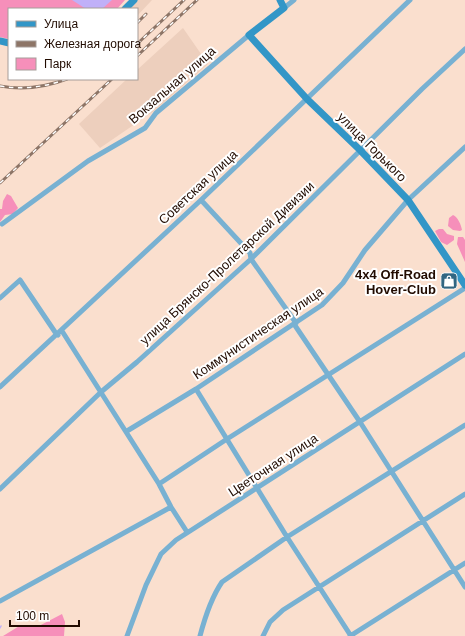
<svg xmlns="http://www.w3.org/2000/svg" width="465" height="636" viewBox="0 0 465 636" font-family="Arial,sans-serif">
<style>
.built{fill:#edcfbd}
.green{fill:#f68fba}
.water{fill:#c0b0f8}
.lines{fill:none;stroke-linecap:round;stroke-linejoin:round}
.stream{stroke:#c0b0f8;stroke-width:1.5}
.street{stroke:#78b1d2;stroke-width:5}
.secondary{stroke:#3296c7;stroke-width:7}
.rail-casing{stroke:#8d7567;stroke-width:3}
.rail{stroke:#fff;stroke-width:1.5;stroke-dasharray:4.5;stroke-linecap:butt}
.labels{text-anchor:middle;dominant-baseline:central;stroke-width:4;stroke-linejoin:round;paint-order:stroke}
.street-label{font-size:13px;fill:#210b00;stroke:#fff}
.poi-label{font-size:13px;font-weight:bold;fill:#210b00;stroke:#fff;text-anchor:end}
</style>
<rect width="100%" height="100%" fill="#fadfce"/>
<path class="built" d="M137 0H152L137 16V9H128Z
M183 28 208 64 154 111 100 148 79 124 127 79H137V70Z"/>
<path class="green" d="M0 0H125L117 9H9V39L0 37Z
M7 194 11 196 18 208 13 214 5 215 0 222V209H2L3 201Z
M453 215C458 217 461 225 462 230L460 231 453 230 448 226 449 218Z
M439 229H443L447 234 454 236V240L447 245 441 242 435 231Z
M458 237H463L465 240V262L457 244Z
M62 614 65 622 64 636H3L21 625 37 627Z"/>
<path class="water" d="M72 0H112L102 9H86Z"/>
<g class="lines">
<path class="stream" d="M0 628 1 626"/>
<path class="street" d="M284 8 294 0
M201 200 250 253 251 259 296 323
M2 224 88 161 145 128 156 113 249 35
M0 298 20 280 55 332 58 335
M294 324 360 422 465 587
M62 331 159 484 171 507 187 532
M0 387 201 200 410 0
M196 389 287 537 351 636
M127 431 196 389 322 305 343 283 365 250 408 200 465 147
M159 484 227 439 465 288
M0 489 101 392 137 362 251 259 422 89 465 49
M0 601 171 507
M127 636 146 585 161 554 176 540 465 354
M200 636C205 617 211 598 222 582L287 537 465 425
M263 636 270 622 283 610 465 494
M350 636 465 563"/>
<path class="secondary" d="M280 0 284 8 249 35 307 99 360 150 408 200 465 285
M125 9 134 0
M0 41 9 43"/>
<g class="rail-casing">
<path id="rail" d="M137 23 146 14
M137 44 184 0
M137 56 197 0
M0 86C22 90 46 87 67 79
M0 183 112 79"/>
</g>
<use href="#rail" class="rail"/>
</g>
<defs>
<g id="shop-square" transform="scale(0.9)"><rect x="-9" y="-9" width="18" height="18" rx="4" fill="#316682" stroke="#fff"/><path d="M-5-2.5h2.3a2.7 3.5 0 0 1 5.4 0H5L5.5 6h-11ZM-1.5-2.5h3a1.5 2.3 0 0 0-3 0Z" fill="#fff"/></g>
</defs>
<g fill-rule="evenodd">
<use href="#shop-square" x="449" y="281"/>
</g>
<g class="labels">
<g class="street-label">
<text transform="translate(172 85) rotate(-41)">Вокзальная улица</text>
<text transform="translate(372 147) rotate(45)">улица Горького</text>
<text transform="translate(198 187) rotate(-43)">Советская улица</text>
<text transform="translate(227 263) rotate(-43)">улица Брянско-Пролетарской Дивизии</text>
<text transform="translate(258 333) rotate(-34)">Коммунистическая улица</text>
<text transform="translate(273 465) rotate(-33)">Цветочная улица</text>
</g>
<g class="poi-label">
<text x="436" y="274">4x4 Off-Road<tspan x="436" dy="15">Hover-Club</tspan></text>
</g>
</g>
<rect x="8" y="8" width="130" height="72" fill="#ffffff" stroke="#a69d99"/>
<rect x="16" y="21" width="20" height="6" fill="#3296c7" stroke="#a69d99"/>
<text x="44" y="28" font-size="12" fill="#210b00">Улица</text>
<rect x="16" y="41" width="20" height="6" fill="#8d7567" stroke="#a69d99"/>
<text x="44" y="48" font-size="12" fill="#210b00">Железная дорога</text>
<rect x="16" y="58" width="20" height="12" fill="#f68fba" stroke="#a69d99"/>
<text x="44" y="68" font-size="12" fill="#210b00">Парк</text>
<path d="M10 620v6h69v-6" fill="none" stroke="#210b00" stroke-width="2"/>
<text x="16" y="620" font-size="12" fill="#210b00" stroke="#ffffff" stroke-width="3" paint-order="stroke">100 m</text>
</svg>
